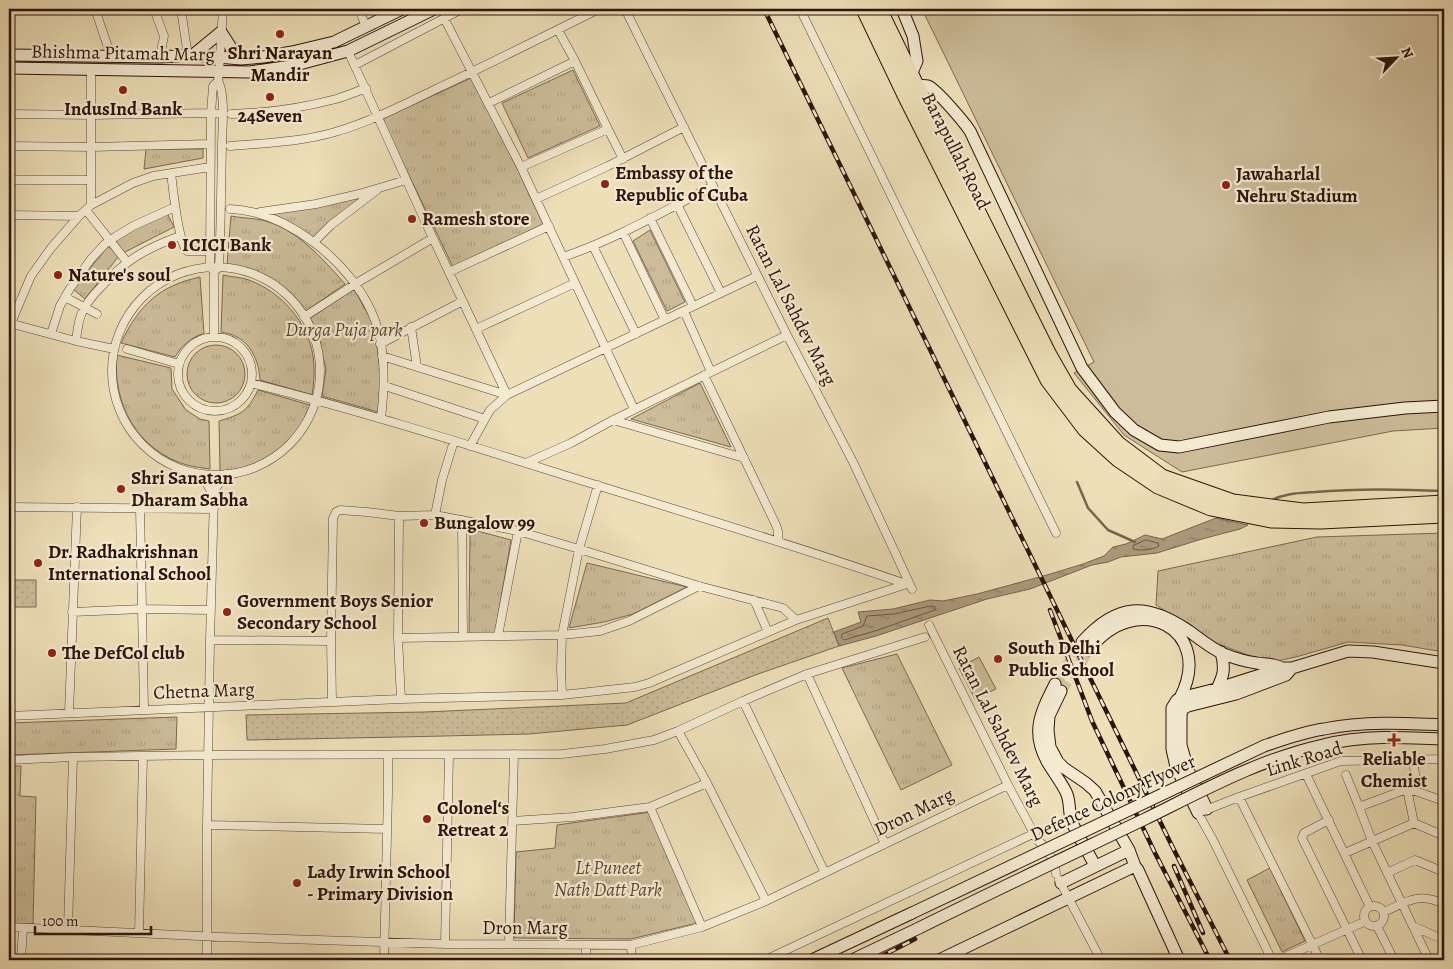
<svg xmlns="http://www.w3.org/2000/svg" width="1453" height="969" viewBox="0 0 1453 969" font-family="Alegreya,serif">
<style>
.grass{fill:url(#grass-dots);stroke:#7c6852}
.park{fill:url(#park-tufts);stroke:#7c6852}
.garden{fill:#ccbc9a;stroke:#7c6852}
.water{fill:url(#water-ripples);stroke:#79644f}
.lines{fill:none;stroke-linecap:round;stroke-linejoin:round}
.shore{stroke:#6c5644;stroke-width:1}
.stream{stroke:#79644f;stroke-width:2.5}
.secondary-tunnel{stroke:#d0c09e;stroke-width:11;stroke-dasharray:11 5.5;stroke-linecap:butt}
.street-casing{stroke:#5d4636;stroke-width:9}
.secondary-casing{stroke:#2d130a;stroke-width:13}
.highway-casing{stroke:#2d130a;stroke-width:17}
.street{stroke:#f3ead1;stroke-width:8}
.secondary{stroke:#f3ead1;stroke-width:11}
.highway{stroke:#eddfb8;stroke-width:15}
.rail-casing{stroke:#2d130a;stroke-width:4.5}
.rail{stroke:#f3ead1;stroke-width:2.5;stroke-dasharray:8;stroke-linecap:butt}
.secondary-bridge-casing{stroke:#2d130a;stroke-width:13;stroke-linecap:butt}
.secondary-bridge{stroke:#f3ead1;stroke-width:11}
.poi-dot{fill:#8f2418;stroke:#f3ead1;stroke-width:2}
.labels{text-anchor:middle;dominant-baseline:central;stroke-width:4.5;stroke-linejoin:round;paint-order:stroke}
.street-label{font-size:19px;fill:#2d130a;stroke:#f3ead1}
.poi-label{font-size:19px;font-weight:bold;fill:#2d130a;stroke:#f3ead1;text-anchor:start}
.park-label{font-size:19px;font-style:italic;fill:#5d4635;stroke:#f3ead1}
</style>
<defs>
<pattern id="grass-dots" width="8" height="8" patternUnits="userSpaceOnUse" patternTransform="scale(1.25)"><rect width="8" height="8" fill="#ccbc9a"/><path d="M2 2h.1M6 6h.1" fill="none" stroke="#b0a183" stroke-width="1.8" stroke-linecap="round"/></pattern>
<pattern id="park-tufts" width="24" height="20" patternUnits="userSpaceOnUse" patternTransform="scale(1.25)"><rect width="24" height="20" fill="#ccbc9a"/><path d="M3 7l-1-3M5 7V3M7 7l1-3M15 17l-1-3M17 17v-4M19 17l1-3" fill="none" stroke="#b0a183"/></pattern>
<pattern id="water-ripples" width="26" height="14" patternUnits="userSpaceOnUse" patternTransform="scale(1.25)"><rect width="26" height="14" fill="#ac9a7d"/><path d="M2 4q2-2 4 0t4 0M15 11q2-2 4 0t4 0" fill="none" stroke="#8c7c65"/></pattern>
</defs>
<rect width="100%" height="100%" fill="#eddfb8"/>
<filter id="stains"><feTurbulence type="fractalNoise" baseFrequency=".004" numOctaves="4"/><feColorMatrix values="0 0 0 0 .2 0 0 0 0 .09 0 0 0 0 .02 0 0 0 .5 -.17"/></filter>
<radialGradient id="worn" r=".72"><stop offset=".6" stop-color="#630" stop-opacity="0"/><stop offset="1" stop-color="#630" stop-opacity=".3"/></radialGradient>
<path class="grass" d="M9 580H36V607H9Z
M828 618 839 646 758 674 627 725 529 734 401 737 247 740 246 715 425 712 626 703Z"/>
<path class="park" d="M573 70 600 126 528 158 502 103Z
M471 78 517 168 543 224 453 267 382 119Z
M146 149H203V158L144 169Z
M364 196 314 238 271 213Z
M167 213 174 227 123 253 115 239Z
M231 216C241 218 252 218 262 220 297 229 322 258 345 284L306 311 284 287 257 273 227 265Z
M650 230 685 302 667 311 633 241Z
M108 246 119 256 85 299 73 289Z
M223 275C231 277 241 277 249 280 281 292 308 322 313 356 315 369 314 382 312 395L260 380C259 363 253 346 237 337 232 334 226 333 221 332Z
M200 277 204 333C191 338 182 345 175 357L121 343C139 305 159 286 200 277Z
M354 289 371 320 378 352 381 379 378 412 322 396 326 369 320 345 309 319Z
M187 374a29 29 0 1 1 58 0a29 29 0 1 1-58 0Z
M117 355 171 368 172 389 186 410 200 419 209 421 210 469C203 468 194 467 187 465 138 451 112 404 117 355Z
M700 383 731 447 631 419Z
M258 390 310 405C306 413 303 423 298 430 279 455 251 469 220 472L219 421C242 414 247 412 258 390Z
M470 529 511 540 495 633 469 634Z
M1444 533V652L1402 645 1348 642 1296 657 1272 662 1248 655 1213 642 1156 605 1158 571 1317 537Z
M587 563 687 587 633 614 604 622 569 628Z
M897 654 952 765 901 790 842 668Z
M177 717 176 749 9 755V723Z
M9 766H21L20 796 36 797 33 924 9 923Z
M651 812 697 923 631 939 514 938 516 852 555 848 557 825Z
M1270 868 1305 941 1282 952 1247 880Z"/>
<path class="garden" d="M922 9H1444V428L1393 431 1182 472 1124 435 1074 373 1094 362Z
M979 657 996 689 975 699 959 668Z"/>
<path class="water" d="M1216 518 1248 525 1240 529 1202 539 1157 553 1121 557 1108 562 1092 565 1030 589 987 599 876 636 839 646 834 632 861 622 858 612 893 609 930 600 943 601 977 594 1047 575 1083 564 1104 556 1113 547 1126 544 1145 535 1162 539Z"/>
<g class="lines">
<path class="shore" d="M1146 540 1158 543 1159 546C1153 550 1140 551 1133 549V546Z
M931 606 935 607V610L875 631 844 640 841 637 842 634 863 626 867 616 894 614Z"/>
<path class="stream" d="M1077 482 1088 508 1108 530 1135 542
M1270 501C1285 493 1299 493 1315 492 1358 488 1401 489 1444 491"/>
<path class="secondary-tunnel" d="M1055 684 1082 642
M1061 691 1089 650"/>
<g class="street-casing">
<path id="street" d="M95 9 111 56
M154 9 164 36 160 57
M181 9 188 56
M360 9 362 17 366 26
M625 9 787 335 853 462 912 589
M800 9 1056 533
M444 18 521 167 634 409
M558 30 575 61
M348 51 430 232 507 395
M355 65 462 9
M91 69V205
M489 103 575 61 608 129 521 167
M9 114 91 115 211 113 223 114
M231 114C265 113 302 108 336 99 346 96 356 92 366 88
M608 129 623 159
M9 146 91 147 210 144
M230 146C265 143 301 142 335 132 370 122 403 105 436 89 491 63 545 36 599 9
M171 173C173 188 178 242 187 251H210
M9 180H91
M536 199 608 166 684 127
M677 204 721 293
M230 209C287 211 350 262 372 313 386 344 385 385 381 418
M86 210 127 262
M260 212 316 204 359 194 406 180
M9 215 79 216
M650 218 693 306
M623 232 665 320
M314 242 331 225 377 190
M593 246 636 334
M563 257C616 239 664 211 713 186
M112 371a104 104 0 1 1 208 0a104 104 0 1 1-208 0Z
M216 270 219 267C221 227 221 186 222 146 222 130 226 94 218 81
M449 272 549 226
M65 297 97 314
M684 311 711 372
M304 317 355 284 433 238
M9 323 76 341 114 349
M11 323 31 276 51 248 79 216 91 205 133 183 153 176 210 167
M411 327 417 367
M476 329 575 283
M51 334 60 306 69 290 91 259 105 244 115 237 133 226 175 207
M214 336V271L210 267 211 113 213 86 218 81 219 72 223 9
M178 374a37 37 0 1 1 74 0a37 37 0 1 1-74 0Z
M76 341C77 333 78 323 81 315 85 304 93 295 101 287 125 260 147 248 180 236
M380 344 463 301
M127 349 179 364
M382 356 507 395
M704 375 776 525 778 531V541
M251 383C358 410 462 443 567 476 680 511 794 545 906 584
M385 386 485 419
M613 420 744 458
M470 446 490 410 507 395 757 276
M526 463 571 443 613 420 787 335
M201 474 214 496
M9 507 214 509
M140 508 144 709
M435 515 442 480 454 441
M399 516 398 638 401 699
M462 520 463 637
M754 600 768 632
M72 612 142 609 210 610
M929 625 1008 785 1038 841C1047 846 1056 864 1056 874
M498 636 518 531
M398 638 562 635 600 631 629 621 699 586
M210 640 331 641
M807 674 885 844
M562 695 561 668 562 635 579 549 598 485
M743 701 825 873
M332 702 331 641 333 518 336 512 340 510 367 512 399 516 435 515 518 531 579 549 699 586 783 608 796 620
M69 713 77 507
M9 716 401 699 562 695 635 687 649 683 796 620 907 584
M678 731 707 783 766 901
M1413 759 1416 781 1407 789 1414 823
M9 760 73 757 208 755 562 754 605 749 654 740 678 731 743 701 807 674 925 637
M1306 774 1370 907
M1346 775 1359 807
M1239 797 1320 960
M1329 820 1304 833 1302 838 1362 960
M512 821 573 817 650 807
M207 825 387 829
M1345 853 1414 823 1444 836
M1387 873 1415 860 1444 872
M1059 880 1101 960
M1364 916a10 10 0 1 1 20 0a10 10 0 1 1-20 0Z
M1384 912C1408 901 1418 892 1444 904
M1377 926 1394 960
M1413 926 1444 940
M9 927 220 937 445 944 631 945 702 927 766 901 1008 785
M702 927 650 807 707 783
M68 929 73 757
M139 933 143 756
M445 944 449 755
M509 944 514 754
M586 945V960
M631 945 632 960
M21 960 23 928
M207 960V825L210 640 214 496 216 488 226 474
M384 960 388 793V755
M765 960 1035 833
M1272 960 1213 840 1198 813 1239 797 1341 761 1444 759
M1278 960 1366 921
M1429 960 1372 841 1359 807 1407 789 1412 790 1444 801"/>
</g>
<g class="secondary-casing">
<path id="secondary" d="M902 9 913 36 917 61 911 75
M9 55 160 57 193 55 241 59 263 57 292 52 334 42 402 9
M193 55 221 32 232 49 241 59
M9 68 250 72 292 66 348 51 434 9
M916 85C919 86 925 85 928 86 937 90 964 122 970 131L1082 368 1115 412 1134 430 1160 445 1179 447 1329 417 1405 408 1444 406
M1082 642C1117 603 1146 602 1189 631 1200 639 1212 649 1224 654 1234 658 1247 662 1257 663 1267 665 1275 663 1283 669
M1089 650C1136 588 1216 629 1180 698
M1055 684C1041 712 1030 732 1048 763 1054 773 1061 782 1066 792 1071 802 1068 812 1072 822 1078 837 1088 851 1095 866
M1061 691 1049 716 1048 730 1050 747 1058 762 1064 768 1086 783 1095 791 1129 850 1135 866 1138 870 1179 960
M1215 693C1223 677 1226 670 1221 652
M1207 809 1188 770 1181 745V713L1184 708 1188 706 1236 694 1286 675 1292 668
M1198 813 1176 767 1172 749V708L1177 700 1180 698 1216 689 1282 668H1292L1348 651 1373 652 1444 663
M1061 883 1129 850
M812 960 912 913
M852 960 919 928
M939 960 1135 866"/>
</g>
<g class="highway-casing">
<path id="highway" d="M864 9 905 95 1048 380 1085 429 1118 459 1158 486 1211 508 1271 520 1321 521 1444 515
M879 9 969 194 1049 355 1069 390 1118 444 1162 477 1233 502 1303 511 1444 503"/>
</g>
<use href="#street" class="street"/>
<use href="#secondary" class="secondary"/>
<use href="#highway" class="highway"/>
<g class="rail-casing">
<path id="rail" d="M764 9 1172 846 1230 960
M1050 610 1092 721 1155 853 1210 960
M1174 866 1203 933
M874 960 915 939"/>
</g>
<use href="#rail" class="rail"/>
<g class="secondary-bridge-casing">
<path id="secondary-bridge" d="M912 913 1264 746C1284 739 1303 732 1324 729 1363 721 1404 723 1444 725
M919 928C994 891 1070 855 1145 819 1202 791 1260 759 1323 745 1362 735 1404 737 1444 739"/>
</g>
<use href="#secondary-bridge" class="secondary-bridge"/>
</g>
<g class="poi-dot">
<circle cx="280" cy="34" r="5"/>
<circle cx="123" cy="90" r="5"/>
<circle cx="270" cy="97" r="5"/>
<circle cx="605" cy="184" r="5"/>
<circle cx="1226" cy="185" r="5"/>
<circle cx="412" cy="219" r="5"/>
<circle cx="172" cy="245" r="5"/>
<circle cx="58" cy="275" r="5"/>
<circle cx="121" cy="489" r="5"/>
<circle cx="424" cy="523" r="5"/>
<circle cx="38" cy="563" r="5"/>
<circle cx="227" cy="612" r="5"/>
<circle cx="52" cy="653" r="5"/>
<circle cx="998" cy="659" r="5"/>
<path d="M1391.5 732.5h5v5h5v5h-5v5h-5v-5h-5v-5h5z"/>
<circle cx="427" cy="819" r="5"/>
<circle cx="297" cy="883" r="5"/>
</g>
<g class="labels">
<g class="street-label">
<text transform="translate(123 53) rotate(1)">Bhishma Pitamah Marg</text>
<text transform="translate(956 151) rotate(63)">Barapullah Road</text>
<text transform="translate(791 305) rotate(63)">Ratan Lal Sahdev Marg</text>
<text transform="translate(204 691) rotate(-2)">Chetna Marg</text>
<text transform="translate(998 726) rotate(63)">Ratan Lal Sahdev Marg</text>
<text transform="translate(1304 759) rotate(-17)">Link Road</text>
<text transform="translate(1113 798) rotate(-25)">Defence Colony Flyover</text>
<text transform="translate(914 812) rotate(-26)">Dron Marg</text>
<text x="525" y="928">Dron Marg</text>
</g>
<g class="poi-label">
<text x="280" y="53" text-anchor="middle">Shri Narayan<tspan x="280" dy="22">Mandir</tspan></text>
<text x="123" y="109" text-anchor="middle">IndusInd Bank</text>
<text x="270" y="116" text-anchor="middle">24Seven</text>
<text x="615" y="173">Embassy of the<tspan x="615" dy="22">Republic of Cuba</tspan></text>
<text x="1236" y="174">Jawaharlal<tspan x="1236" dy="22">Nehru Stadium</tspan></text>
<text x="422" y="219">Ramesh store</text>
<text x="182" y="245">ICICI Bank</text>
<text x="68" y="275">Nature's soul</text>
<text x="131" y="478">Shri Sanatan<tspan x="131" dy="22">Dharam Sabha</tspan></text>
<text x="434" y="523">Bungalow 99</text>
<text x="48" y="552">Dr. Radhakrishnan<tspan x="48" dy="22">International School</tspan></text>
<text x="237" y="601">Government Boys Senior<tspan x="237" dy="22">Secondary School</tspan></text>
<text x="1008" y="648">South Delhi<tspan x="1008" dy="22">Public School</tspan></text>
<text x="62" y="653">The DefCol club</text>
<text x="1394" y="759" text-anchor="middle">Reliable<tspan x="1394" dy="22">Chemist</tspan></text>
<text x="437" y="808">Colonel‘s<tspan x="437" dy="22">Retreat 2</tspan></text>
<text x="307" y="872">Lady Irwin School<tspan x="307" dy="22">- Primary Division</tspan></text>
</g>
<g class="park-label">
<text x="344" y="330">Durga Puja park</text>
<text x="608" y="868">Lt Puneet<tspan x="608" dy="22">Nath Datt Park</tspan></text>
</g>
</g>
<rect width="1453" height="969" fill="none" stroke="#eddfb8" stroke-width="30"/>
<rect x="10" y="10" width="1433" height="949" fill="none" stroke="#2d130a" stroke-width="2.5"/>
<rect x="15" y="15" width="1423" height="939" fill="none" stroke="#2d130a"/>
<g transform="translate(1396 58) rotate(65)" stroke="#f3ead1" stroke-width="4" paint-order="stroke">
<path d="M0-4L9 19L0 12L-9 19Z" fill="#2d130a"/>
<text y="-8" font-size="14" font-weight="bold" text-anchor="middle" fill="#2d130a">N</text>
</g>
<path d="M35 926v8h116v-8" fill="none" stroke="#2d130a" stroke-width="2.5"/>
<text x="42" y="926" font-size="15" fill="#2d130a" stroke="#f3ead1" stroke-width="4" paint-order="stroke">100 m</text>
<rect width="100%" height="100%" filter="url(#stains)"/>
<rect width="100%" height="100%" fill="url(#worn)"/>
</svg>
